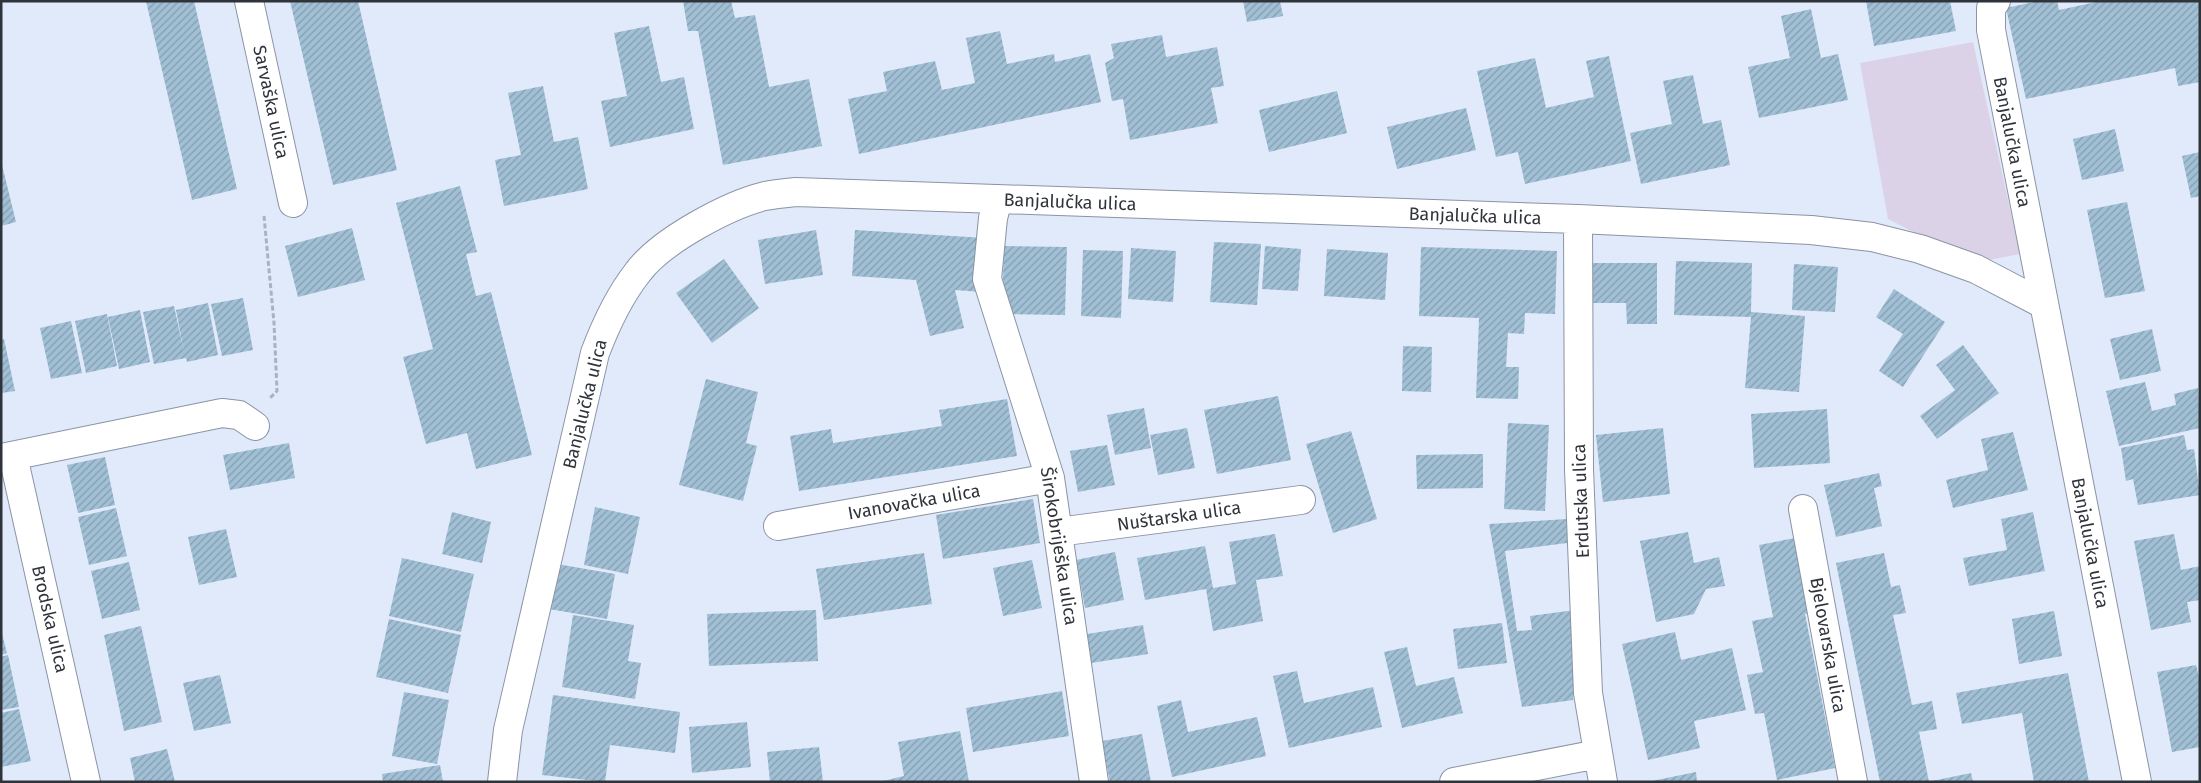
<svg xmlns="http://www.w3.org/2000/svg" width="2201" height="783" viewBox="0 0 2201 783" font-family="'Fira Sans',sans-serif">
<style>
.green{fill:#dcd2e8}
.building{fill:url(#building-hatch)}
.lines{fill:none;stroke-linecap:round;stroke-linejoin:round}
.minor-casing{stroke:#8a94a4;stroke-width:30}
.path{stroke:#aab2c0;stroke-width:3;stroke-dasharray:5 2.5;stroke-linecap:butt}
.minor{stroke:#fff;stroke-width:28}
.labels{text-anchor:middle;dominant-baseline:central;stroke-width:4.5;stroke-linejoin:round;paint-order:stroke}
.street-label{font-size:18px;fill:#2f333a;stroke:#fff}
</style>
<defs>
<pattern id="building-hatch" width="6" height="6" patternUnits="userSpaceOnUse" patternTransform="scale(1.25)"><rect width="6" height="6" fill="#a1c0d5"/><path d="M-1 1l2-2M0 6l6-6M5 7l2-2" fill="none" stroke="#849dae"/></pattern>
</defs>
<rect width="100%" height="100%" fill="#e0eafb"/>
<path class="green" d="M1973 42 2020 254 1984 261 1949 250 1888 219 1860 63Z"/>
<path class="building" d="M146 1H194L237 189 192 200Z
M290 1H358L397 170 333 185Z
M683 1H731L735 18 755 15 769 87 809 79 822 146 723 165 698 31H688Z
M1243 1H1280L1283 16 1247 22Z
M1866 1H1950L1956 31 1874 46Z
M2038 1H2057L2059 10 2101 1H2200V82L2178 86 2175 68 2026 99 2006 8Z
M1811 9 1821 58 1838 54 1848 100 1759 118 1748 67 1790 58 1781 16Z
M649 26 661 82 684 77 694 129 610 147 601 101 627 96 614 33Z
M1000 31 1007 64 1054 54 1055 62 1090 54 1101 102 859 154 848 99 887 91 883 72 935 61 942 90 975 83 966 38Z
M1162 35 1166 57 1217 47 1224 86 1211 88 1218 123 1130 140 1123 99 1112 101 1105 63 1114 58 1111 44Z
M1609 56 1631 161 1525 184 1518 152 1496 157 1477 71 1535 58 1546 108 1594 97 1586 61Z
M1693 75 1703 124 1721 120 1730 165 1641 184 1630 133 1672 124 1663 81Z
M543 86 554 142 578 137 588 189 504 206 495 160 521 155 508 93Z
M1337 91 1347 133 1269 152 1259 110Z
M1466 108 1476 150 1397 169 1387 127Z
M2115 129 2124 171 2082 180 2073 139Z
M2200 152V196L2191 198 2182 156Z
M1 161 16 222 1 226Z
M460 186 477 252 466 254 476 296 491 292 532 455 476 469 467 433 426 444 403 357 433 349 396 203Z
M2127 202 2145 291 2105 298 2087 210Z
M352 228 365 280 298 297 285 246Z
M816 230 823 275 765 284 758 240Z
M855 230 985 238 981 292 955 290 964 328 930 336 916 280 852 276Z
M1214 242 1261 244 1257 305 1210 302Z
M1004 246 1067 247 1065 315 1002 314Z
M1265 246 1301 249 1298 291 1262 289Z
M1421 247 1557 251 1555 314 1525 313 1524 334 1508 333 1506 367H1519L1518 399 1476 398 1479 318 1419 316Z
M1131 248 1176 251 1173 302 1128 299Z
M1327 249 1388 253 1385 300 1324 296Z
M1083 250 1123 251 1121 318 1081 316Z
M724 259 759 308 712 343 676 293Z
M1676 261 1752 263 1751 312 1805 316 1799 392 1745 388 1751 317 1674 315Z
M1593 263H1657V324H1627L1626 303H1592Z
M1794 264 1838 267 1835 312 1792 310Z
M1894 289 1945 322 1903 387 1879 371 1903 334 1876 317Z
M243 298 253 350 222 356 211 304Z
M208 303 218 355 187 362 186 358 154 364 143 312 174 306 184 352 176 310Z
M140 310 150 362 119 369 108 317Z
M107 314 117 366 86 373 75 321Z
M71 321 82 373 51 379 40 328Z
M2152 329 2161 371 2120 380 2110 339Z
M1 339H4L15 391 1 393Z
M1963 345 1999 393 1937 439 1920 416 1955 390 1936 365Z
M1403 346 1432 347 1431 392 1402 391Z
M706 379 758 392 746 443 757 446 743 501 679 485Z
M2145 382 2152 411 2176 405 2174 394 2198 388 2200 428 2119 446 2106 391Z
M1278 396 1291 460 1217 474 1204 410Z
M1007 399 1017 456 799 491 790 436 831 429 833 443 942 426 939 410Z
M1144 408 1151 448 1115 455 1107 415Z
M1827 409 1830 463 1754 468 1751 414Z
M1508 423 1549 425 1545 511 1504 509Z
M1187 428 1195 468 1158 475 1150 435Z
M1663 428 1670 494 1603 502 1596 435Z
M1351 431 1377 519 1333 533 1306 444Z
M2013 432 2028 490 1953 508 1946 480 1988 470 1981 439Z
M2184 435 2187 450 2194 449 2200 495 2138 505 2133 479 2126 481 2121 448Z
M289 443 295 478 230 490 223 455Z
M1107 445 1115 485 1078 492 1070 451Z
M1483 454V488L1417 489 1416 455Z
M105 457 115 505 78 513 67 465Z
M1879 473 1882 486 1874 488 1882 526 1836 537 1824 485Z
M1033 499 1040 543 943 559 936 515Z
M595 507 640 517 628 574 584 565Z
M116 508 127 556 89 565 78 517Z
M452 512 491 522 482 563 442 554Z
M2033 512 2045 571 1969 586 1963 558 2007 550 2001 519Z
M1567 519V543L1505 551 1517 631 1532 630 1530 616 1575 610 1573 700 1522 707 1489 524Z
M226 529 237 577 199 585 188 537Z
M1688 532 1694 563 1719 557 1725 586 1706 589 1694 614 1656 622 1640 541Z
M1275 534 1283 576 1256 580 1263 621 1213 631 1206 589 1145 600 1137 558 1205 546 1213 588 1236 584 1229 542Z
M2174 534 2181 570 2200 566V600L2187 602 2191 622 2151 630 2134 541Z
M1795 538 1810 613 1805 614 1835 768 1777 780 1764 713 1755 714 1747 675 1763 672 1752 621 1773 617 1759 545Z
M1115 552 1124 600 1085 608 1076 560Z
M924 553 932 604 824 620 816 569Z
M1884 553 1891 587 1900 585 1906 613 1893 615 1912 705 1932 701 1937 729 1919 732 1929 782H1880L1836 563Z
M402 558 474 574 461 632 389 616Z
M1032 560 1042 608 1003 616 993 568Z
M129 562 140 610 102 619 91 571Z
M557 564 615 574 607 619 549 609Z
M816 610 818 661 709 666 707 614Z
M2054 611 2062 656 2019 664 2012 619Z
M573 615 634 625 628 661 641 663 635 699 562 687Z
M389 619 461 635 448 693 376 677Z
M1502 623 1507 663 1458 669 1453 629Z
M1143 625 1148 654 1085 664 1081 635Z
M141 626 162 722 124 731 104 635Z
M1 630 7 653 1 655Z
M1675 632 1681 660 1732 648 1746 710 1694 721 1700 748 1648 760 1622 644Z
M1407 647 1416 686 1454 677 1463 713 1402 728 1384 652Z
M8 655 19 707 1 710V657Z
M2196 665 2200 681V747L2172 752 2157 672Z
M1297 671 1304 703 1373 687 1382 727 1289 748 1273 676Z
M2068 673 2089 782H2034L2022 713 1962 724 1956 693Z
M220 675 231 723 194 731 183 683Z
M1062 691 1069 736 973 752 966 708Z
M404 692 449 700 437 764 392 756Z
M553 695 680 712 675 753 610 745 605 782 542 775Z
M1181 700 1188 732 1257 717 1266 756 1172 777 1157 706Z
M19 709 31 761 1 767V713Z
M747 722 751 767 692 773 689 727Z
M960 731 969 782H879L904 776 898 742Z
M1142 734 1151 782H1110L1102 741Z
M819 747 823 782H770L767 752Z
M167 749 175 782H135L130 758Z
M440 765 443 782H383L382 774Z
M1696 772 1697 782H1652V781Z
M1971 773 1973 782H1932V781Z"/>
<g class="lines">
<g class="minor-casing">
<path id="minor" d="M249 1 293 203
M1996 1 1991 8V30L2137 782
M998 199 993 218 987 279 1050 478 1094 782
M1578 219 1579 469 1588 693 1603 782
M13 456 86 782
M1 458 222 413 239 415 255 426
M1803 509 1853 782
M778 526 1050 478
M1058 532 1301 500
M502 782 508 730 595 353C606 324 619 296 638 272 661 241 728 205 765 196 775 194 786 193 796 192L1578 219 1811 230 1872 237 1920 249 1976 269 2043 304
M1454 782 1598 754"/>
</g>
<path class="path" d="M264 216 274 323 277 391 269 399"/>
<use href="#minor" class="minor"/>
</g>
<g class="labels">
<g class="street-label">
<text transform="translate(271 102) rotate(78)">Sarvaška ulica</text>
<text transform="translate(2012 142) rotate(79)">Banjalučka ulica</text>
<text transform="translate(1070 202) rotate(2)">Banjalučka ulica</text>
<text transform="translate(1475 216) rotate(2)">Banjalučka ulica</text>
<text transform="translate(585 404) rotate(-76)">Banjalučka ulica</text>
<text transform="translate(1581 501) rotate(-92)">Erdutska ulica</text>
<text transform="translate(914 502) rotate(-10)">Ivanovačka ulica</text>
<text transform="translate(1179 516) rotate(-8)">Nuštarska ulica</text>
<text transform="translate(2090 543) rotate(79)">Banjalučka ulica</text>
<text transform="translate(1059 546) rotate(81)">Širokobriješka ulica</text>
<text transform="translate(50 619) rotate(77)">Brodska ulica</text>
<text transform="translate(1828 645) rotate(80)">Bjelovarska ulica</text>
</g>
</g>
<rect width="2201" height="783" fill="none" stroke="#2f333a" stroke-width="5"/>
</svg>
